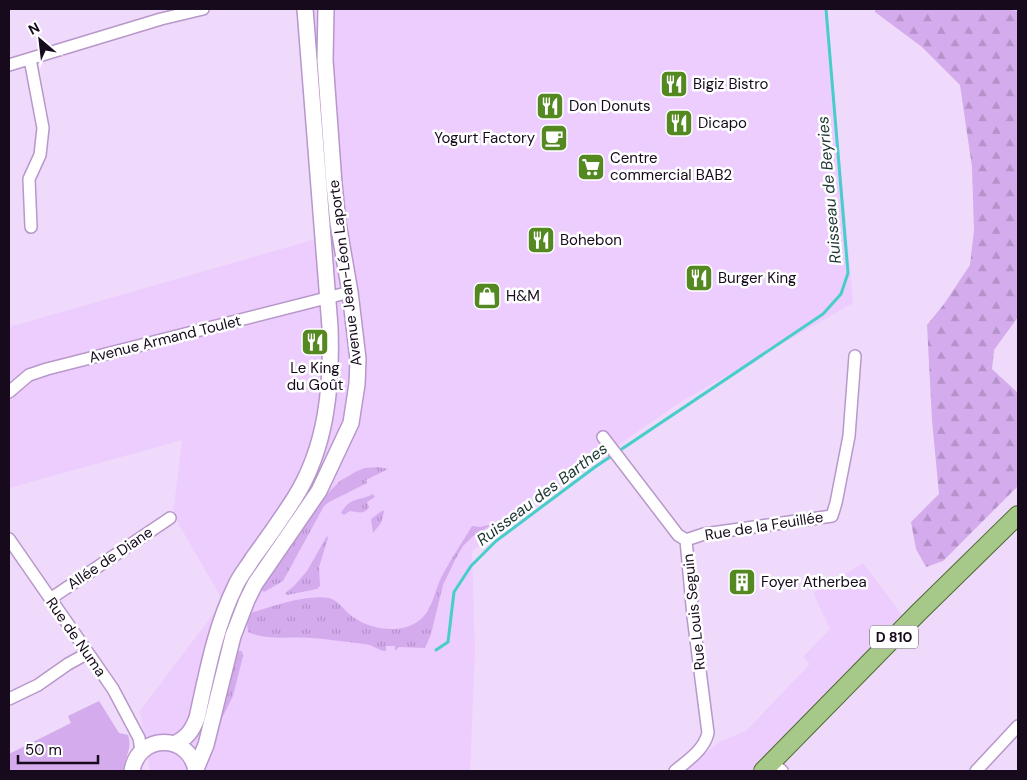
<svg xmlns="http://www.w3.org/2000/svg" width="1027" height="780" viewBox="0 0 1027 780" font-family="'DM Sans',sans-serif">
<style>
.built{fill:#eccdfe}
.grass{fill:url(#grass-tufts)}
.forest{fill:url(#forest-firs)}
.green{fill:#d4abec}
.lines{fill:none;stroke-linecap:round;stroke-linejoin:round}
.stream{stroke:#47cdca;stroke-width:3}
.street-casing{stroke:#b897cb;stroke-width:14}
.secondary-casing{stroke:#b897cb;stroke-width:18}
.primary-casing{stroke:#4d6d2f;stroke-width:20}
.street{stroke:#fff;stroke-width:11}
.secondary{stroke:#fff;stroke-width:15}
.primary{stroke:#a6c888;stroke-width:18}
.labels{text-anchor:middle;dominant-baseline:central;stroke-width:5;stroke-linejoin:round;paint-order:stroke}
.shield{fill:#fff;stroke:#5c5460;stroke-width:1}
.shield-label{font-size:14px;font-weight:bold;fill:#160a1c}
.poi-label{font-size:15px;fill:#160a1c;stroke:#fff;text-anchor:start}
.street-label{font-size:15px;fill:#160a1c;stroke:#fff}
.water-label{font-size:16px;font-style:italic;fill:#1e3534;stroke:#fff}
</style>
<defs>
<pattern id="grass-tufts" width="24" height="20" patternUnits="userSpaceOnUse" patternTransform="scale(1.25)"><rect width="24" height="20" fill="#d4abec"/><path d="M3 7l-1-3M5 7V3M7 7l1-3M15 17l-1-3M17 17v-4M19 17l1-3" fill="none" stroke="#b592ca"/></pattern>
<pattern id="forest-firs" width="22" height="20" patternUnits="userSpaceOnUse" patternTransform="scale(1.25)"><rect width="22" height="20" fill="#d4abec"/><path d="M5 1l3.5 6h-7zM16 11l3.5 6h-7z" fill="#b592ca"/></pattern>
</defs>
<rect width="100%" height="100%" fill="#efdafb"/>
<path class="built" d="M299 9H827L853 303 679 403 547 494 472 551 475 652 470 771H150L140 711 223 601 173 514 182 440 9 488V327L316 239Z
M863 563 902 615 752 771H685L719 742 746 731 810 664 803 657 830 629 813 593Z"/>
<path class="grass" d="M378 467 388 469 366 480 367 483 329 502 324 506 283 581 264 592 261 589 262 586 324 497 340 481 357 471 365 468Z
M373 494 375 497 367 502 369 507C364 515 358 512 350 511L344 515 341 513C351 496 358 502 373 494Z
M383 510 384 512 381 523 373 533 371 519Z
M493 524 472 537 463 546 456 558 443 585 431 634 425 648 399 647 395 651V646H386V651C378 651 375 645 364 644 346 642 328 639 310 638 289 636 267 641 248 632L247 621 251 613C272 606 307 594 329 598 340 601 344 611 353 617 371 630 403 635 421 619 433 608 434 592 441 578 450 560 462 543 472 526L480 527Z
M327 536 328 538 319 567 320 586 317 589 287 595 285 593 294 586 307 571Z
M237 651H242L243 656 233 696 218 726 235 655Z"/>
<path class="forest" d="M875 9H1005L1018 11V317L994 350 992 369 1018 393V486L943 561 926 567 916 549 911 522 939 494 932 420 927 325 944 304 970 265 974 230 972 167 960 85 922 47 875 12Z"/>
<path class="green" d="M99 701 119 733 128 735C133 749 124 758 123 771H9V754L71 723 68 716Z"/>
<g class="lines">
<path class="stream" d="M436 650 448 642 454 592 471 566 496 541 595 467 823 314 841 294 848 273 826 9"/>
<g class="street-casing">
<path id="street" d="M30 59 43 128 40 155 29 179 31 227
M9 65 161 19 203 9
M9 392 29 375 47 369 350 292
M603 437 678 535 686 540 693 616 708 733C704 750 688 760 675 771
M9 539 113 689 139 738 141 751
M686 540 704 534 832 516 836 503 849 436 855 356
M50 599 170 518
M9 699 38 685 68 664 88 653
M780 769 782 771
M976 771 1018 726"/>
</g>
<g class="secondary-casing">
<path id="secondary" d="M174 744C187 738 192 731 197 718 207 673 215 628 235 587 239 577 247 568 253 558 267 539 281 519 294 499 327 447 332 386 330 327L305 9
M196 769 206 745 233 636 247 600 255 584 319 491 351 423 357 384 358 359 350 292 338 223 334 184 325 60 326 9
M132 771C138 733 190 733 196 771"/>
</g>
<g class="primary-casing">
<path id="primary" d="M763 771 918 613 1018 515"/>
</g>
<use href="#street" class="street"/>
<use href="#secondary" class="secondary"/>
<use href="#primary" class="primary"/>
</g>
<defs>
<g id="restaurant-square" transform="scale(1.4375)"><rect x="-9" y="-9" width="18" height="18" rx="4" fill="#548820" stroke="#fff"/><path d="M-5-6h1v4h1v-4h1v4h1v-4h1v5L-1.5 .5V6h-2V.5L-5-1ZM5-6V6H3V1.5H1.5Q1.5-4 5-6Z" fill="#fff"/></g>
<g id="cafe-square" transform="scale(1.4375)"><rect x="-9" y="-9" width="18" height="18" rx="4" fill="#548820" stroke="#fff"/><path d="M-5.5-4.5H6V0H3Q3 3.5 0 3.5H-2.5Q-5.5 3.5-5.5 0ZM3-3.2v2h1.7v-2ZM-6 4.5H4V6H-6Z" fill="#fff"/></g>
<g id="supermarket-square" transform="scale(1.4375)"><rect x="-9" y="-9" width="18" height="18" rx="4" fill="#548820" stroke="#fff"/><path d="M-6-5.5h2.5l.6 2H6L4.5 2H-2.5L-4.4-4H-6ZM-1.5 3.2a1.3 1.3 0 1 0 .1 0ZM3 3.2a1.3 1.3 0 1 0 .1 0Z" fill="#fff"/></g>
<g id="shop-square" transform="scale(1.4375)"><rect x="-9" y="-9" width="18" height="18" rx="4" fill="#548820" stroke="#fff"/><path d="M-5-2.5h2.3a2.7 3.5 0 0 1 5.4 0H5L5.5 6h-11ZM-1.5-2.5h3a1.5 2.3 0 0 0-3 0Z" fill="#fff"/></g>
<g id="building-square" transform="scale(1.4375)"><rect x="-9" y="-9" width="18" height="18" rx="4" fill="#548820" stroke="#fff"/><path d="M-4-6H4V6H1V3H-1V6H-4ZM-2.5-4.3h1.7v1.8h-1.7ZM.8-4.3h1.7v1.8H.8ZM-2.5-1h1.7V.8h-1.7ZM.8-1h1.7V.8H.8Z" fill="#fff"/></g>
</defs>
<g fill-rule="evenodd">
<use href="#restaurant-square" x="674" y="84"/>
<use href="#restaurant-square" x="550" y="106"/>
<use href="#restaurant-square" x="679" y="123"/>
<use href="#cafe-square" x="554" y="138"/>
<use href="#supermarket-square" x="591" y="167"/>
<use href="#restaurant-square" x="541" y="240"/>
<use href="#restaurant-square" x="699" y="278"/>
<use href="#shop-square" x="487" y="296"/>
<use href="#restaurant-square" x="315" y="342"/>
<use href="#building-square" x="742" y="582"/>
</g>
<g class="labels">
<rect class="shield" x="870" y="625.5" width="48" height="23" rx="4"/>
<g class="shield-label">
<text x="894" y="637">D 810</text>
</g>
<g class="poi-label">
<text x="693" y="84">Bigiz Bistro</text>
<text x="569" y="106">Don Donuts</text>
<text x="698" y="123">Dicapo</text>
<text x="535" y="138" text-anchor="end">Yogurt Factory</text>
<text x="610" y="158">Centre<tspan x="610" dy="17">commercial BAB2</tspan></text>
<text x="560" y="240">Bohebon</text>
<text x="718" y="278">Burger King</text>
<text x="506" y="296">H&amp;M</text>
<text x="315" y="368" text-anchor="middle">Le King<tspan x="315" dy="17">du Goût</tspan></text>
<text x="761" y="582">Foyer Atherbea</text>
</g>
<g class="street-label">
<text transform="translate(345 273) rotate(-97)">Avenue Jean-Léon Laporte</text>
<text transform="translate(165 339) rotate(-14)">Avenue Armand Toulet</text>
<text transform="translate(764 526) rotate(-9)">Rue de la Feuillée</text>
<text transform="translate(110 558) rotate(-34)">Allée de Diane</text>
<text transform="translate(694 612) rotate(-96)">Rue Louis Seguin</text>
<text transform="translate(76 637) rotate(55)">Rue de Numa</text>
</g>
<g class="water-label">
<text transform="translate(829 190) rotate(-95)">Ruisseau de Beyries</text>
<text transform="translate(542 494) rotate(-37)">Ruisseau des Barthes</text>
</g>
</g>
<rect width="1027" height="780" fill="none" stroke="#160a1c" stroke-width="20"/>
<g transform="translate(40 40) rotate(332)" stroke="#ffffff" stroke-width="4" paint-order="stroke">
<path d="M0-4L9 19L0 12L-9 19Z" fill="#160a1c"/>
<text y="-8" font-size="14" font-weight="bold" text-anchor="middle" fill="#160a1c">N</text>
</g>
<path d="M18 755v8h80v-8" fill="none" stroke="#160a1c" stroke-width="2.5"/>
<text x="25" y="755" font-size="15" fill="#160a1c" stroke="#ffffff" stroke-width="4" paint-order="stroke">50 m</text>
</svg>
